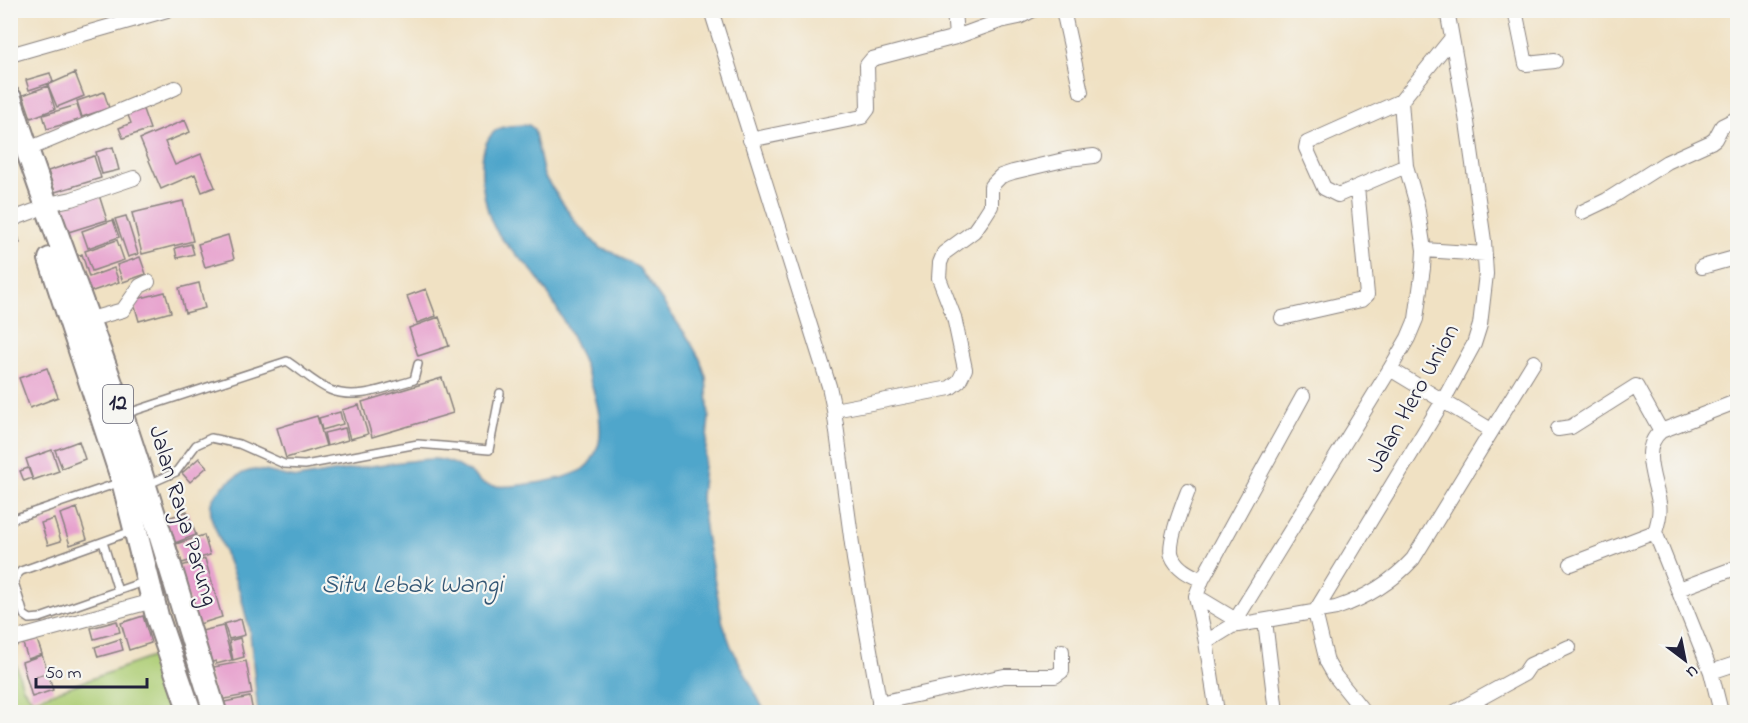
<svg xmlns="http://www.w3.org/2000/svg" width="1748" height="723" viewBox="0 0 1748 723" font-family="'Indie Flower',sans-serif">
<style>
.green{fill:#adcd75;stroke:#687858;stroke-width:1.5}
.water{fill:#4fa6cb;stroke:#386483;stroke-width:1.5}
.building{fill:#e7a2ce}
.lines{fill:none;stroke-linecap:round;stroke-linejoin:round}
.service-casing{stroke:#89827f;stroke-width:10}
.minor-casing{stroke:#89827f;stroke-width:16}
.trunk-casing{stroke:#89827f;stroke-width:26}
.service{stroke:#fff;stroke-width:7}
.minor{stroke:#fff;stroke-width:14}
.trunk{stroke:#fff;stroke-width:22}
.labels{text-anchor:middle;dominant-baseline:central;stroke-width:4.5;stroke-linejoin:round;paint-order:stroke}
.shield{fill:#f6f6f2;stroke:#626272;stroke-width:1.5}
.shield-label{font-size:22px;font-weight:bold;fill:#22223b}
.street-label{font-size:24px;fill:#22223b;stroke:#f6f6f2}
.water-label{font-size:26px;font-style:italic;fill:#345775;stroke:#f6f6f2}
</style>
<rect width="100%" height="100%" fill="#f6f6f2"/>
<filter id="ink" filterUnits="userSpaceOnUse"><feTurbulence type="fractalNoise" baseFrequency=".0167" numOctaves="2"/><feDisplacementMap in="SourceGraphic" scale="12" xChannelSelector="R" yChannelSelector="G"/><feConvolveMatrix kernelMatrix="1 2 1 2 8 2 1 2 1" color-interpolation-filters="sRGB"/></filter>
<filter id="wash" filterUnits="userSpaceOnUse"><feTurbulence type="fractalNoise" baseFrequency=".008" numOctaves="4" result="noise"/><feDisplacementMap in="SourceGraphic" scale="24" xChannelSelector="R" yChannelSelector="G"/><feGaussianBlur stdDeviation="1.35" result="paint"/><feColorMatrix in="noise" values="0 0 0 0 0 0 0 0 0 0 0 0 0 0 0 0 0 1.4 0 .05"/><feComposite in="paint" operator="in"/></filter>
<g filter="url(#wash)">
<rect width="100%" height="100%" fill="#f0e1c3"/>
<path class="green" d="M11 648 23 688 33 700 160 654 178 712H11Z"/>
<path class="water" d="M529 125 534 129 544 176 577 224 600 248 614 253 639 268 688 338 700 359 706 377 709 418 701 497 706 535 723 624 731 646 765 712H428L406 711 395 712H258L250 633 240 592 211 517C211 512 210 508 211 503 216 489 240 470 256 470 269 470 283 477 298 478 332 472 367 466 401 462 412 461 423 459 433 459 450 460 461 466 474 476 477 479 481 483 485 484 503 491 567 480 583 469 592 463 596 453 599 443 608 397 560 307 533 272 520 256 504 246 494 227 483 205 473 151 494 132 503 124 517 126 529 125Z"/>
<g id="blocks">
<path class="building" d="M50 73 53 82 29 90 26 80Z
M75 73 84 96 57 107 48 85Z
M48 86 55 109 31 118 23 95Z
M104 92 109 108 82 117 77 101Z
M141 104 150 129 123 138 119 128 131 123 126 110Z
M77 105 82 119 47 129 43 115Z
M185 120 190 132 165 142 175 165 201 154 215 187 202 192 195 174 161 189 140 139Z
M113 147 119 170 102 174 96 152Z
M94 156 101 178 55 192 48 171Z
M99 195 107 220 62 234 54 210Z
M183 201 193 241 142 254 132 213Z
M126 216 138 254 128 257 115 219Z
M113 220 119 237 88 248 82 231Z
M15 225 20 243 10 246V226Z
M228 235 234 259 205 267 198 244Z
M117 240 124 260 92 271 85 251Z
M191 244 194 254 177 258 175 248Z
M82 254 89 277 114 268 119 282 84 294 72 258Z
M140 257 146 274 123 282 117 265Z
M199 283 205 308 185 313 179 288Z
M426 289 436 316 417 323 407 296Z
M165 292 171 312 139 321 133 300Z
M439 317 449 346 418 356 409 328Z
M47 368 58 397 30 408 19 378Z
M442 378 453 413 372 437 362 402Z
M359 405 368 434 350 439 342 410Z
M340 412 343 424 322 430 319 418Z
M317 416 326 446 286 458 277 428Z
M345 428 348 440 327 446 324 433Z
M79 441 85 459 62 468 55 450Z
M52 450 59 471 33 480 26 459Z
M199 458 207 467 190 482 182 473Z
M28 468 32 478 24 481 20 471Z
M77 508 87 539 70 545 60 514Z
M187 511 196 535 172 544 163 520Z
M54 519 61 541 48 545 41 523Z
M204 535 210 555 182 563 176 544Z
M205 559 222 617 196 625 178 567Z
M143 616 151 643 129 650 121 623Z
M241 619 245 635 229 639 224 624Z
M117 621 120 632 94 639 91 628Z
M223 626 232 660 216 664V661L202 665 193 633Z
M240 638 244 657 233 660 229 641Z
M120 639 123 650 98 657 95 647Z
M37 640 42 654 28 659 23 644Z
M42 655 48 672 35 677 48 673 53 690 32 697 22 662Z
M246 661 252 694 214 701 208 668Z
M250 697 253 712H221L219 703Z"/>
</g>
</g>
<g filter="url(#ink)">
<use href="#blocks" fill-opacity="0" stroke="#89827f" stroke-width="1.5"/>
<g class="lines">
<g class="service-casing">
<path id="service" d="M125 414 287 361C301 370 315 384 330 390 357 401 387 387 414 380L418 364
M149 484 176 472 196 445 211 438 239 444 284 464 305 465 418 444 489 450 500 393
M10 520 121 482
M132 531 21 571 17 575 14 582 24 615 30 619 40 618 146 581
M103 542 118 591"/>
</g>
<g class="minor-casing">
<path id="minor" d="M711 10 829 386 834 410 854 559 881 712
M954 10 956 37
M1063 10 1081 92
M1515 10 1526 64 1555 61
M10 55 167 10
M1401 101 1307 143 1306 148 1324 188 1338 195 1406 166
M750 140 862 117 868 109 867 65 872 59 956 37 1000 21 1019 17 1033 10
M26 150 175 88
M48 204 72 199 134 178
M1582 212 1607 200 1667 162 1711 142 1715 139 1722 126 1738 118
M10 220 34 211
M1424 250 1485 254
M1702 267 1738 257
M1282 318 1361 300 1367 295 1357 187
M87 320 123 310 140 286 148 282
M1390 369 1491 430
M834 410 950 388 959 381 965 369 954 317 939 278 940 263 944 253 974 231 984 217 991 206V186L1001 176 1013 172 1068 159 1094 156
M1558 429 1571 427 1636 386 1661 431
M1188 491C1183 504 1167 544 1172 556 1177 569 1191 575 1202 580
M1571 564 1655 532
M1679 589 1738 567
M1196 596 1236 620
M1315 612 1443 401 1474 344 1480 325 1486 274 1484 241 1467 122 1447 10
M1315 612 1327 662 1335 676 1364 712
M1265 621 1276 712
M1232 626 1390 369 1408 338 1416 319 1423 268 1424 250 1417 205 1406 166 1401 101 1451 39
M10 640 153 601
M1206 642 1196 596 1202 580 1303 396
M1711 672 1738 663
M879 703 1004 676H1055L1062 671V651
M1217 712 1206 642 1232 626 1336 608C1366 598 1392 582 1413 559L1534 362
M1455 712 1524 674 1530 665 1569 647
M1721 712 1711 672 1655 532C1658 523 1661 513 1659 503 1656 481 1639 449 1661 431L1738 401"/>
</g>
<g class="trunk-casing">
<path id="trunk" d="M10 98C39 190 74 279 106 369 146 482 179 598 215 712
M50 259 123 481 157 616 190 712"/>
</g>
<use href="#service" class="service"/>
<use href="#minor" class="minor"/>
<use href="#trunk" class="trunk"/>
</g>
</g>
<g class="labels">
<rect class="shield" x="103" y="385" width="30" height="38" rx="4.5"/>
<g class="shield-label">
<text x="118" y="404">12</text>
</g>
<g class="street-label">
<text transform="translate(1414 399) rotate(-61)">Jalan Hero Union</text>
<text transform="translate(182 516) rotate(73)">Jalan Raya Parung</text>
</g>
<g class="water-label">
<text x="412" y="586">Situ Lebak Wangi</text>
</g>
</g>
<rect width="1748" height="723" fill="none" stroke="#f6f6f2" stroke-width="36"/>
<g transform="translate(1685 660) rotate(148)" stroke="#f6f6f2" stroke-width="4.5" paint-order="stroke">
<path d="M0-4.5L10 22L0 15L-10 22Z" fill="#22223b"/>
<text y="-9" font-size="16" font-weight="bold" text-anchor="middle" fill="#22223b">U</text>
</g>
<path d="M36 678v9h111v-9" fill="none" stroke="#22223b" stroke-width="3"/>
<text x="45" y="678" font-size="18" fill="#22223b" stroke="#f6f6f2" stroke-width="4.5" paint-order="stroke">50 m</text>
</svg>
